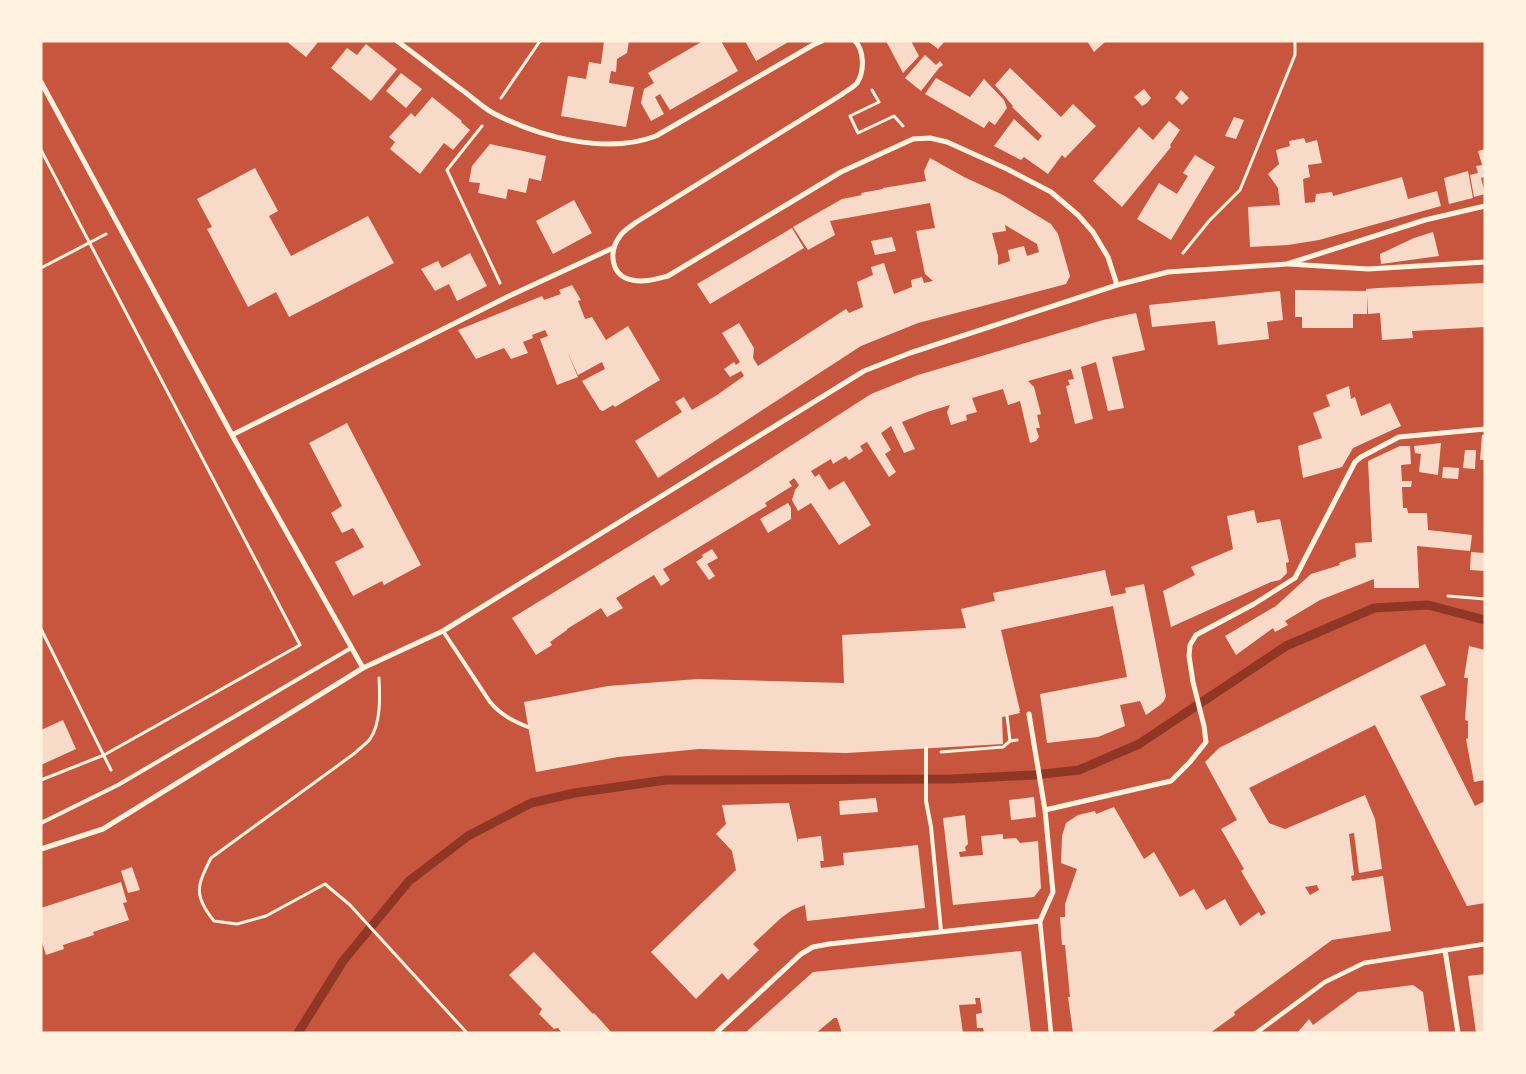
<svg xmlns="http://www.w3.org/2000/svg" width="1526" height="1074" viewBox="0 0 1526 1074" font-family="Karla,sans-serif">
<style>
.lines{fill:none;stroke-linecap:round;stroke-linejoin:round}
.stream{stroke:#8f3625;stroke-width:9}
.building{fill:#f7dbc8;fill-rule:evenodd}
.path{stroke:#fff3e0;stroke-width:3}
.service{stroke:#fff3e0;stroke-width:4}
.pedestrian{stroke:#fff3e0;stroke-width:4.5}
.minor{stroke:#fff3e0;stroke-width:5}
</style>
<rect width="100%" height="100%" fill="#c8553d"/>
<g class="lines">
<path class="stream" d="M298 1033 343 961 409 881 468 836 531 803 575 793 666 780 952 779 1034 775 1079 770 1139 744 1286 646 1374 608 1428 605 1485 620"/>
</g>
<path class="building" d="M286 41H319L306 57Z
M604 41H629L627 53 617 59 616 72 611 71 609 83 634 87 626 127 561 116 568 76 586 79 589 62 601 64Z
M703 41H721L738 71 670 110 660 94 655 97 664 114 651 121 641 103 644 89 654 83 648 73Z
M745 41H790L756 61Z
M886 41H911L919 56 903 73Z
M930 41H945L938 49 929 42Z
M1087 41H1104L1105 42 1094 52Z
M366 44 397 69 371 101 331 68 347 48 357 55Z
M925 55 936 65 940 61 943 65 939 68 921 91 905 78Z
M1010 68 1061 117 1073 104 1096 126 1065 158 1062 155 1048 174 1024 157 1021 160 994 146 1014 119 1038 141 1042 136 1012 107 1013 106 995 85Z
M401 73 422 89 406 108 386 91Z
M936 78 970 97 984 79 1004 100 1007 108 995 125 989 121 984 128 925 94Z
M1144 89 1151 98 1147 103 1142 106 1134 97Z
M1181 90 1189 98 1182 105 1175 98Z
M432 97 462 121 461 122 470 130 453 150 444 143 420 174 390 149 395 142 389 137 411 113 415 117Z
M1234 117 1244 120 1236 139 1225 136Z
M1169 121 1180 130 1170 145 1171 147 1122 207 1093 181 1139 127 1153 140Z
M1304 138 1306 143 1317 140 1322 163 1308 165 1310 177 1303 179 1305 203 1315 202 1316 194 1332 192 1333 196 1402 177 1408 199 1437 191 1441 206 1319 240 1288 245 1250 247 1248 207 1280 205 1278 188 1268 174 1279 164 1276 150 1290 146 1289 141Z
M490 144 546 156 541 181 529 178 526 193 508 189 506 199 478 193 480 183 469 182 472 166Z
M1485 149V177L1481 178 1485 194 1474 197 1470 175 1478 173 1476 166 1482 165 1478 151Z
M1195 155 1215 167 1171 240 1137 219 1159 183 1177 194 1188 176 1183 173Z
M930 158 964 177 1003 195 1051 224 1058 234 1070 276 1066 284 918 323 861 346 658 478 635 441 682 412 675 402 684 397 692 410 717 395 744 376 741 371 730 377 724 369 734 362 736 365 740 362 722 333 739 323 754 348 753 358 758 366 846 309 849 313 863 307 857 282 873 275 871 267 884 263 894 294 912 287 911 280 922 277 924 283 933 281 925 274 916 231 935 228 930 203 830 221 835 235 808 250 793 227 842 199 862 195 861 193 883 189V188L926 181 924 171ZM1005 225 1037 244 1039 252 1027 256 1024 246 1008 250 1010 261 998 265V256L992 233 1006 231Z
M255 168 278 211 269 216 291 256 368 216 394 263 289 317 276 292 248 307 207 229 212 227 197 199Z
M1468 171 1473 198 1449 204 1444 178Z
M574 200 592 233 553 254 536 221Z
M792 228 804 248 710 304 697 284Z
M1433 232 1439 256 1381 264 1380 254 1414 238Z
M892 237 896 251 875 255 871 241Z
M470 253 487 286 457 301 449 284 435 291 421 269 438 261 442 268Z
M1485 283V327L1412 331 1413 338 1382 340 1380 313 1368 314 1367 295V314H1353V328H1302V317H1295V290L1366 291V289L1378 288Z
M572 285 581 300 578 301 585 319 592 317 606 340 628 326 660 380 615 407 613 405 603 411 600 410 582 381 605 369 602 362 578 375 567 351 578 377 557 385 540 339 548 336 545 330 532 335 533 338 523 342 528 353 511 359 504 348 476 359 458 330 542 296 544 300 561 294 559 290Z
M1280 291 1283 320 1267 322 1269 339 1218 345 1215 321 1152 327 1149 305Z
M1136 313 1145 350 1112 357 1124 408 1108 411 1096 362 1081 367 1093 419 1075 424 1066 386 1070 385 1068 380 1074 379 1071 369 1028 381 1034 387 1041 414 1037 415 1040 428H1036L1039 437 1036 441 1030 443 1020 401 1008 405 1003 389 972 398 977 412 966 415 967 420 951 425 947 412 950 405 927 412 902 422 915 449 904 453 891 426 881 433 891 450 885 454 896 472 889 477 867 442 860 446 863 451 849 460 846 456 833 464 831 459 811 471 815 477 819 474 829 490 844 481 871 525 839 545 811 503 798 511 792 500 795 490 799 485 794 478 789 482 792 486 765 503 767 506 663 569 670 580 661 586 654 575 616 598 623 608 607 617 601 608 567 629V630L550 642 552 645 536 655 512 618 747 474 871 394 918 375 1103 320Z
M1349 386 1351 399 1355 397 1361 416 1390 403 1401 426 1353 448 1342 467 1303 478 1298 446 1322 438 1313 413 1330 406 1326 395Z
M347 423 421 565 384 585 382 581 353 596 335 562 364 547 353 528 342 533 331 513 342 506 309 443Z
M1482 435H1485V460H1480Z
M1441 443 1438 475 1419 472 1421 454 1415 453 1414 446Z
M1400 446H1410L1411 464 1401 465 1402 481H1412L1411 487H1402L1403 508H1407L1408 513H1427L1428 530 1472 535 1470 551 1417 546 1419 588H1374V579L1320 600 1285 621 1288 625 1275 632 1273 628 1236 655 1225 636 1276 606 1311 574 1340 565 1339 563 1356 557 1355 543 1372 542 1368 461Z
M1465 450H1476L1475 469 1463 468Z
M1443 467 1459 468 1458 479 1442 478Z
M788 503 791 508V519L768 533 760 519Z
M1254 510 1257 523 1280 519 1289 562 1286 563 1287 573 1280 580 1271 582 1171 627 1163 591 1195 575 1191 567 1233 549 1227 516Z
M712 549 718 558 707 564 715 576 709 580 696 562 703 557 702 555Z
M1471 552 1485 553V571L1470 570Z
M1105 570 1111 596 1126 593 1125 588 1144 584 1166 696 1164 701 1160 705 1146 715 1140 701 1120 705 1125 726 1098 737 1047 743 1040 694 1127 677 1113 606 1001 630 1020 711H1019L1020 713 1002 717 1003 744 846 753 699 749 618 757 536 772 524 702 608 686 698 679 844 683 842 635 966 628 961 609 995 601 993 593Z
M1425 644 1446 685 1420 696 1475 806 1485 801V903L1467 906 1375 725 1249 788 1269 823 1285 829 1365 795 1375 819 1382 869 1359 873 1354 833 1349 834 1354 875 1351 876 1352 881 1383 876 1391 931 1332 940 1234 1012 1235 1015 1210 1033H1073L1068 997H1070L1065 945H1062L1060 917H1065V904L1077 869 1061 863 1062 836 1066 823 1078 815 1095 811 1096 814 1114 807 1144 859 1154 852 1180 897 1194 889 1206 910 1225 899 1240 926 1259 912 1261 916 1266 913 1241 871 1244 869 1221 829 1237 820 1205 762 1219 748ZM1317 885 1319 890 1310 895 1305 887Z
M1469 646 1485 650V780L1474 782 1466 739 1468 738V721L1465 720 1468 678H1464Z
M63 720 76 749 41 765V730Z
M1034 797 1036 817 1011 820 1009 800Z
M876 798 878 812 840 815 839 801Z
M789 803 798 843V839L821 836 824 861H820L821 868 844 865 843 853 918 845 925 908 807 921 805 905 792 910 781 918 753 944 759 950 728 980 722 973 696 999 651 952 736 870 732 851 716 834 726 824 722 805Z
M965 815 968 844 965 847 966 851 959 852 960 857 983 855 981 836 1003 834V839L1016 838 1020 843 1038 841 1041 888 1034 897 953 905 943 818Z
M132 867 140 890 128 893 121 871Z
M121 882 127 902 123 903 129 920 93 932 94 935 63 945 64 949 46 955 41 939V908Z
M1021 951 1031 1033H984L983 1028H977L976 1014 982 1013 980 998H975L976 1004 959 1005 963 1033H842L837 1018H834L816 1033H745L813 972Z
M534 952 593 1014 594 1013 612 1033H562L558 1028 554 1029 539 1014 542 1009 509 975Z
M1485 974V1033H1476L1468 976Z
M1413 985 1423 992 1429 1033H1297L1309 1019 1313 1025 1358 992Z"/>
<g class="lines">
<path class="path" d="M872 90 879 102 850 116 858 133 894 116 903 126
M501 98 540 41
M482 126 447 170 500 283
M41 150 300 645 104 755 41 780
M1183 253 1209 221 1240 190 1295 55V41
M41 268 106 234
M1448 596 1485 599
M41 629 111 770
M379 678C380 697 381 723 370 739 366 744 360 748 355 753L211 858C197 886 193 895 214 921L237 924 266 916 325 884 350 905 467 1033
M1007 716 1010 741 1017 740
M941 752 1003 747 1010 741"/>
<path class="service" d="M443 631 490 702C501 715 513 721 528 727
M926 748V801L931 827 941 931
M41 823 118 785 351 648"/>
<path class="pedestrian" d="M1040 921 1051 1033
M1256 1033 1325 982 1364 963 1485 944"/>
<path class="minor" d="M397 41C419 57 440 74 462 90 472 97 482 107 493 113 539 137 606 155 656 136L813 45 822 41
M855 41C864 50 865 71 857 83 854 87 846 91 841 95L635 223C630 227 623 231 620 236 608 252 611 276 632 280 644 283 656 279 668 276L841 172 913 139 930 138 947 142 1007 169 1051 192 1078 215 1093 232 1108 257 1117 285
M41 82 232 435 363 668
M1289 264 1368 269 1485 262
M232 435 507 297 613 248
M1045 810 1171 781 1190 762 1206 742 1204 726 1193 682 1189 656 1190 645 1196 635 1254 604 1295 578 1355 462 1361 457 1399 437 1485 429
M41 849 103 829 363 668 443 631 864 371 910 353 1117 285 1168 272 1287 264 1425 220 1485 206
M1445 950 1458 1033
M716 1033 801 954 813 947 829 944 1040 921 1053 892 1045 810 1029 714"/>
</g>
<rect width="1526" height="1074" fill="none" stroke="#fff3e0" stroke-width="85"/>
</svg>
